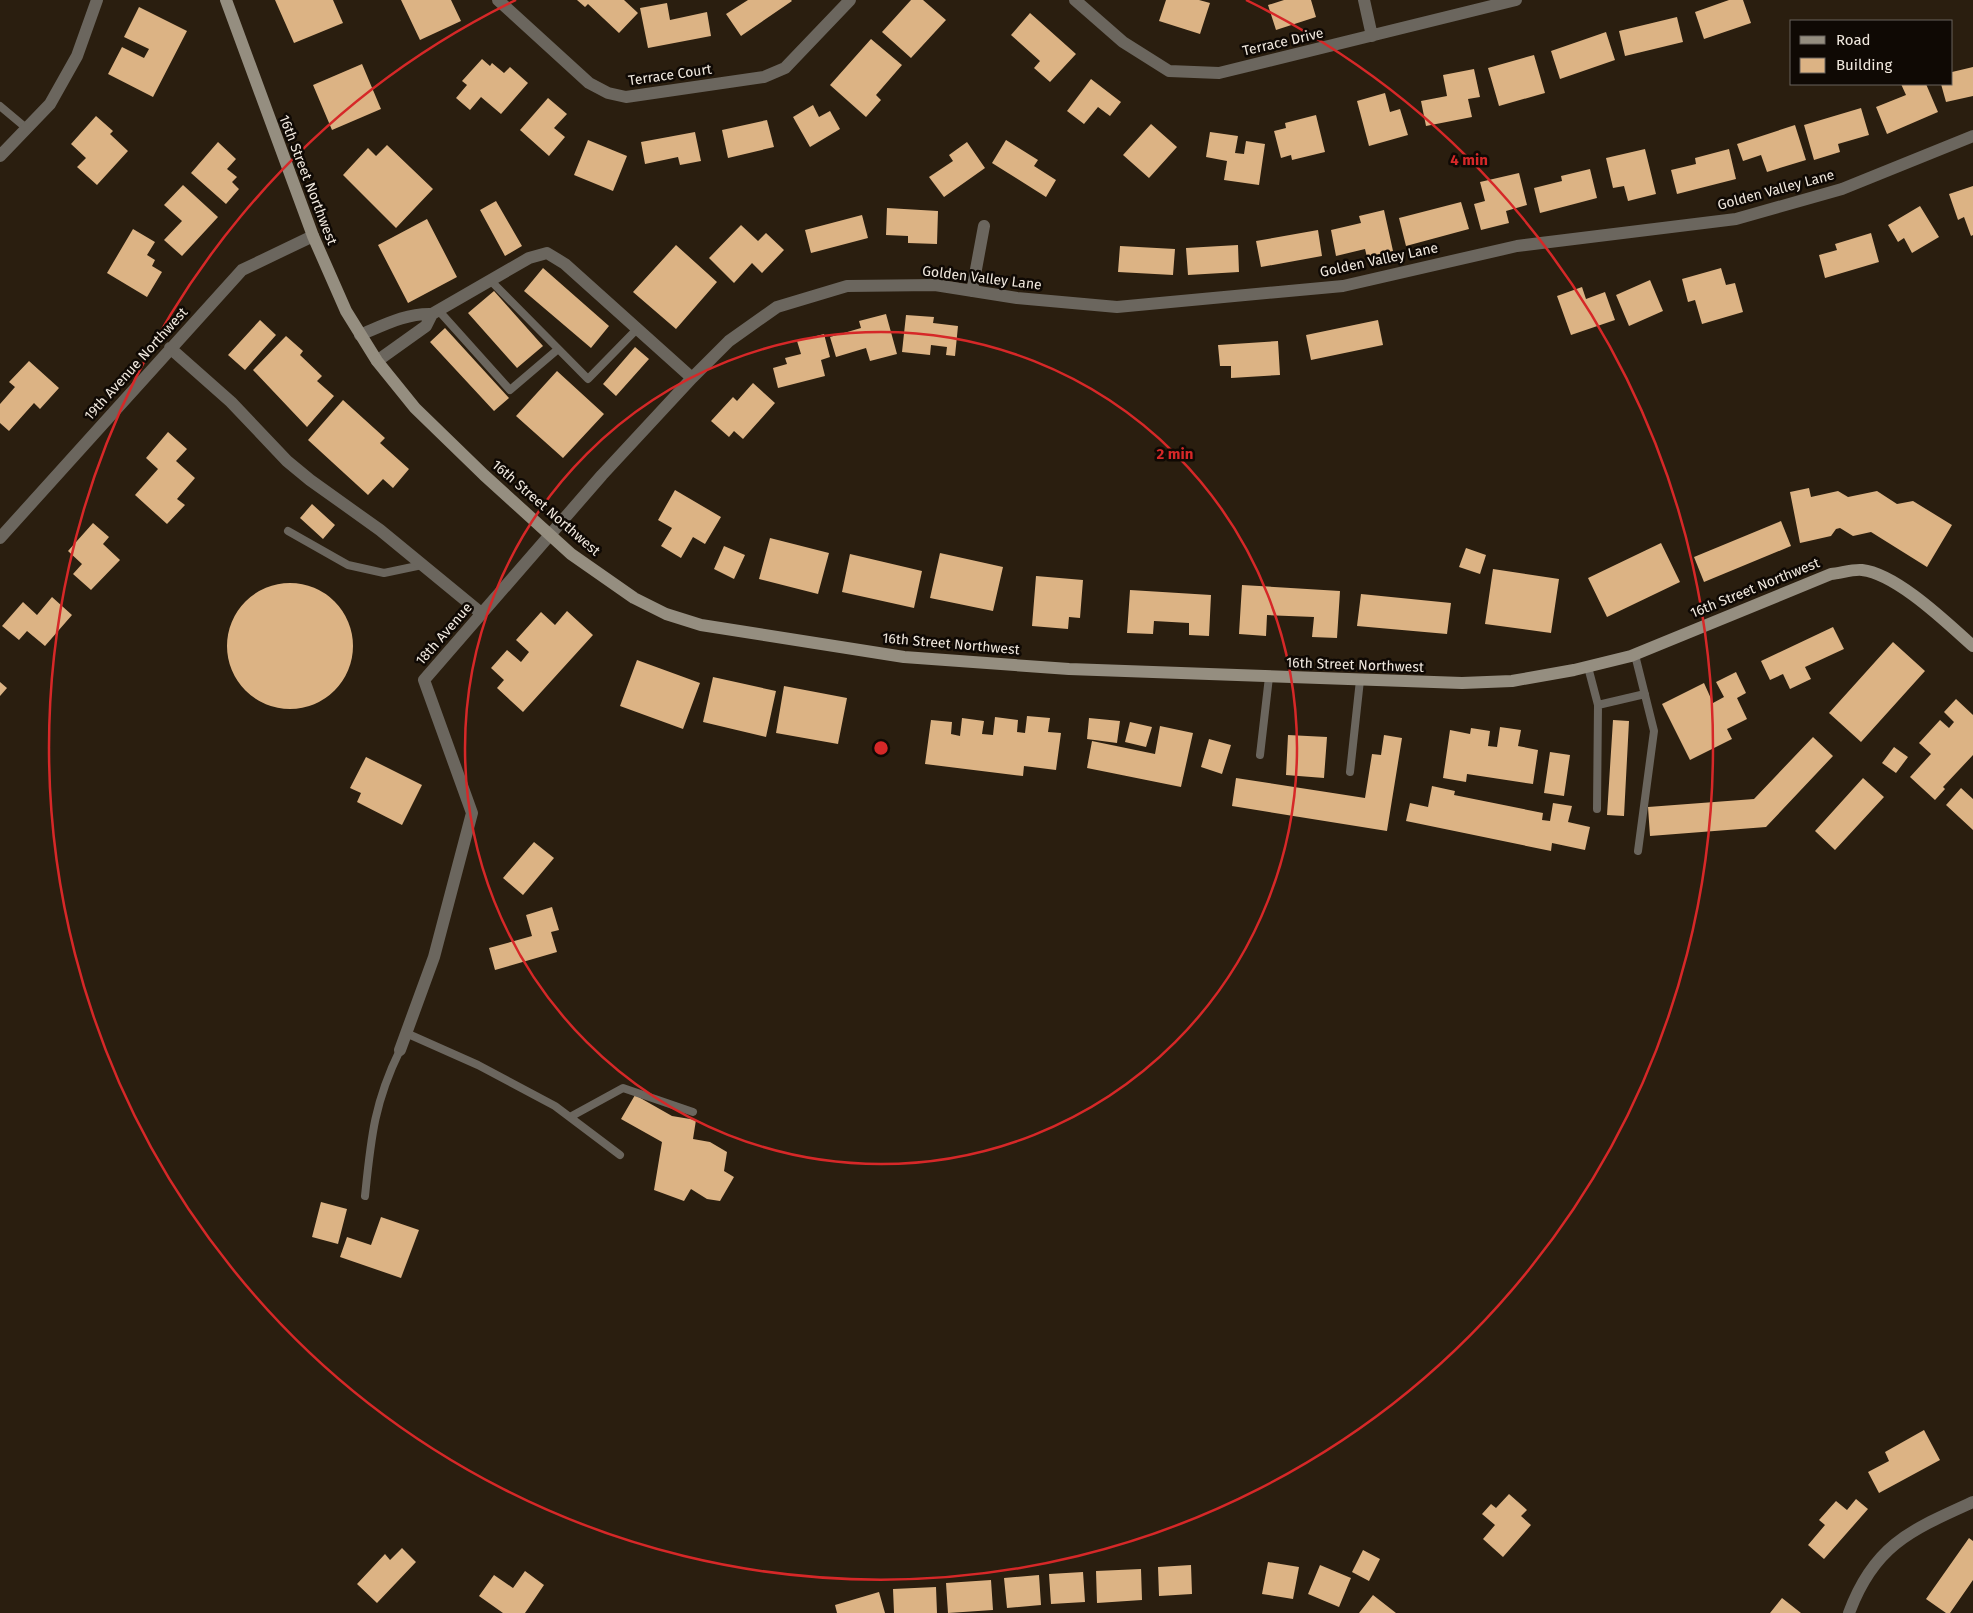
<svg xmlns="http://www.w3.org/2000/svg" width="1973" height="1613" viewBox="0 0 1973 1613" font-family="'Fira Sans',sans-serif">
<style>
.building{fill:#dcb384}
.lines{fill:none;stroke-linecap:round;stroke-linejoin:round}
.lane{stroke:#6b665e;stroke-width:8}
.street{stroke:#6b665e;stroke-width:12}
.secondary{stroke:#958e80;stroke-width:12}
.ring{fill:none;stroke:#d62828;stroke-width:2.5}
.labels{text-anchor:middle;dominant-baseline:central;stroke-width:5;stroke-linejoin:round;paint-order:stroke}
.street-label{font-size:14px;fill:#f1e9df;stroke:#0f0904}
.centre{fill:#d62828;stroke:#0f0904;stroke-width:2.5}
.ring-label{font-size:15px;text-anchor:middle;font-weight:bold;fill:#d62828;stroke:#0f0904;stroke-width:5;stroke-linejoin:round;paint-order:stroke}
</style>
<rect width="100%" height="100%" fill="#2a1e0f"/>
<path class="building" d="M275 0H333L343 23 294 43Z
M401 0H451L461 21 420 40Z
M577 0H624L638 13 619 33 588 4 585 7Z
M748 0H791L792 1 741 36 726 14Z
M911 0H923L946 20 911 58 882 32Z
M1166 0H1199L1210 3 1200 34 1159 21Z
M1284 0H1311L1316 17 1276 30 1268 5Z
M1729 0H1743L1751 23 1704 39 1695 12Z
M667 3 670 20 707 12 711 36 648 48 640 8Z
M139 7 187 31 153 97 108 74 122 47 144 58 149 49 124 37Z
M1030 13 1076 54 1050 82 1034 68 1040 61 1011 35Z
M1677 17 1683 42 1625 56 1619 31Z
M1606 32 1615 60 1560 79 1551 51Z
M871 39 902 65 876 95 881 100 866 117 830 85Z
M1534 55 1545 93 1499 106 1488 68Z
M482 59 490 66 492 63 504 73 510 67 528 83 501 114 481 97 470 110 456 98 467 85 462 81Z
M362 64 381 109 332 130 313 85Z
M1973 67V96L1946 102 1941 84H1952V72Z
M1474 69 1480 97 1468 99 1472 117 1426 126 1421 101 1447 96 1443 75Z
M1091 79 1121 102 1110 116 1098 107 1084 124 1067 111Z
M1901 84H1926L1938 112 1887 134 1876 107 1906 95Z
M1385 93 1390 112 1400 109 1408 135 1369 146 1357 101Z
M548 98 567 114 554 128 565 137 549 156 520 130Z
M813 105 819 117 830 111 840 129 810 147 793 117Z
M1861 108 1869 135 1838 144 1840 152 1814 160 1804 125Z
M1316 115 1325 152 1292 160 1291 155 1281 158 1274 131 1286 128 1285 123Z
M96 116 113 131 110 134 128 151 97 185 77 167 86 158 71 144Z
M767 120 774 147 728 158 722 130Z
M1151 124 1177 147 1149 178 1123 155Z
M1795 125 1806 160 1767 172 1761 155 1743 161 1737 144Z
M695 132 701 161 680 165 678 157 645 164 641 142Z
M1210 132 1238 136 1235 153 1244 154 1246 141 1265 144 1259 185 1224 180 1227 161 1206 157Z
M588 140 627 156 613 191 574 175Z
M1006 140 1038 160 1034 166 1056 180 1046 197 992 163Z
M218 142 236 159 227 169 237 177 232 182 239 189 226 204 191 173Z
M967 142 985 168 944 197 929 177 953 161 949 155Z
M387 145 433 189 396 228 343 175 368 148 376 156Z
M1645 149 1656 194 1628 201 1624 186 1613 188 1606 158Z
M1729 149 1736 179 1677 194 1671 170 1696 164 1695 158Z
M1590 169 1597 198 1540 213 1534 188 1562 181 1561 176Z
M1519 173 1527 205 1506 211 1509 223 1481 230 1474 204 1485 201 1480 182Z
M183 185 218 217 182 256 164 240 182 221 164 205Z
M1973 186V235L1971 236 1964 217 1958 220 1949 194Z
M496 201 522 246 505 256 480 210Z
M1461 202 1469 229 1406 246 1399 218Z
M1920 206 1939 237 1912 253 1904 238 1898 242 1888 225Z
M887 208 938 211 937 244 908 243V236L886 235Z
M1384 210 1393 251 1367 257 1365 249 1336 256 1331 230 1361 223 1359 216Z
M862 215 868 238 811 253 805 230Z
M427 219 457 277 408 303 378 245Z
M741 225 758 241 766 233 784 250 762 273 752 263 734 283 709 258Z
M133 229 155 242 147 255 155 260 152 266 162 272 147 297 107 273Z
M1318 230 1322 256 1261 267 1256 241Z
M1871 233 1879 262 1825 278 1819 255 1837 250 1835 244Z
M676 245 717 282 676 329 633 292Z
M1238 245 1239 272 1188 275 1186 248Z
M1120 246 1175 249 1173 275 1118 272Z
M543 268 609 326 591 348 524 291Z
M1721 268 1726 285 1735 283 1743 312 1702 324 1695 300 1688 302 1682 279Z
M1650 280 1663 311 1629 326 1616 295Z
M1582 287 1586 299 1605 292 1615 320 1571 335 1557 296Z
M494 291 543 346 517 368 468 313Z
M886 314 897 354 870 361 866 348 836 357 830 337 861 328 859 321Z
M906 315 934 317 933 323 958 326 955 356 946 355 947 347 931 345 930 355 902 352Z
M260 320 276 335 245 370 228 355Z
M1378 320 1383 345 1311 360 1306 335Z
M445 328 509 398 494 411 430 342Z
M824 334 830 357 821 360 825 376 778 388 773 368 787 364 785 358 801 354 797 341Z
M286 336 303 351 300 355 322 376 317 381 334 396 307 427 253 370Z
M1278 341 1280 375 1231 378V366H1220L1218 345Z
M635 347 649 359 616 396 603 384Z
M29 361 59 388 40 409 34 403 9 431 0 423V404L15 387 9 382Z
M557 371 604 414 563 458 516 416Z
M753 383 775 403 743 439 734 431 729 437 711 421 733 397 737 401Z
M343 400 385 438 380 443 409 469 393 488 383 479 368 495 308 440Z
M168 432 187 449 176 461 195 478 177 499 185 505 167 524 135 495 158 469 146 458Z
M1809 488 1811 497 1838 491 1848 497 1877 491 1897 504 1913 501 1952 525 1927 567 1871 532 1853 536 1840 528 1836 529 1831 536 1800 543 1790 492Z
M675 490 721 517 705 544 693 537 681 558 661 546 672 528 658 520Z
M312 504 335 525 323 539 300 518Z
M1781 521 1791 546 1704 582 1694 557Z
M93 523 109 537 103 544 120 560 91 590 73 574 82 564 68 551Z
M770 538 829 553 818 594 759 579Z
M1661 543 1680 582 1607 617 1588 578Z
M724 546 745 555 734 579 714 569Z
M1466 548 1486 555 1480 574 1459 567Z
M940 553 1003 567 993 611 930 598Z
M850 554 922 571 914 608 842 592Z
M1493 569 1559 579 1551 633 1485 624Z
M1036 576 1083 580 1080 618 1069 617 1068 629 1032 626Z
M227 646a63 63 0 1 1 126 0a63 63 0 1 1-126 0Z
M1242 585 1340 591 1337 638 1312 637 1314 617 1267 615 1266 636 1239 634Z
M1130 590 1211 595 1209 636 1189 635V623L1154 621 1153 634 1127 633Z
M1361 594 1451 603 1447 634 1357 626Z
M52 597 72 615 45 646 27 631 19 640 2 626 23 602 37 615Z
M567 611 593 635 523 712 497 688 504 680 491 668 507 650 521 662 529 652 516 640 541 612 555 625Z
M1833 627 1844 649 1805 667 1811 679 1790 689 1783 674 1770 680 1761 661Z
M1893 642 1925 671 1861 742 1829 713Z
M637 660 700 683 683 729 620 706Z
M1736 672 1746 693 1737 698 1747 719 1727 729 1732 739 1690 760 1662 704 1704 683 1713 703 1724 697 1716 682Z
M713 677 776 691 766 737 703 722Z
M0 682 7 688 0 696Z
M784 686 847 698 838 744 776 733Z
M1956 699 1973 715V755L1943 787 1945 789 1935 800 1910 777 1931 754 1919 743 1940 720 1949 728 1954 722 1944 712Z
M1027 716 1050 718 1048 732 1061 733 1056 770 1024 766 1023 776 925 764 931 720 952 722 951 734 960 736 962 718 984 721 982 734 993 735 995 717 1018 720 1017 732 1025 733Z
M1089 718 1120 721 1117 743 1087 739Z
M1613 720 1629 721 1624 816 1607 815Z
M1130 722 1152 727 1146 747 1125 742Z
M1160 726 1193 733 1181 787 1087 768 1092 741 1155 754Z
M1500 727 1521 730 1518 746 1538 750 1533 784 1467 774 1466 782 1443 778 1450 730 1470 734 1471 728 1490 731 1488 746 1497 747Z
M1288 735 1327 737 1324 778 1286 775Z
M1384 735 1402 738 1387 831 1232 806 1236 778 1365 798 1372 754 1381 755Z
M1813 737 1833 756 1766 827 1650 836 1648 807 1754 799Z
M1209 739 1231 745 1222 774 1201 767Z
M1894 747 1908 757 1896 773 1882 763Z
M1550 752 1570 755 1564 796 1544 793Z
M366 757 422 785 402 825 357 802 361 793 350 788Z
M1863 778 1884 797 1835 850 1815 831Z
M1432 786 1455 791 1454 795 1543 813 1542 820 1550 821 1553 803 1572 806 1568 822 1590 827 1585 850 1552 843 1551 851 1406 821 1410 803 1428 807Z
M1961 788 1973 799V830L1946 805Z
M534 842 554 858 523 895 503 878Z
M552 907 559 930 551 932 557 952 495 970 489 948 532 936 526 915Z
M635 1095 672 1116 696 1120 693 1139 710 1142 727 1152 724 1171 734 1177 720 1201 707 1199 691 1189 684 1201 654 1190 662 1142 621 1119Z
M321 1202 347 1209 338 1244 312 1237Z
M381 1217 419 1230 401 1278 340 1257 347 1237 371 1245Z
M1924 1430 1940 1460 1879 1493 1868 1472 1889 1461 1885 1452Z
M1509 1494 1527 1510 1521 1516 1531 1525 1503 1557 1483 1539 1495 1525 1482 1514 1491 1504 1496 1508Z
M1856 1499 1868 1509 1824 1559 1808 1545 1825 1525 1819 1520 1836 1501 1847 1510Z
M1969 1538 1973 1541V1580L1950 1613H1946L1926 1599Z
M402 1548 416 1562 377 1603 357 1584 385 1554 390 1560Z
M1363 1550 1380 1559 1369 1581 1352 1572Z
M1268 1562 1299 1567 1293 1599 1262 1594Z
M1191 1565 1192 1594 1159 1596 1158 1567Z
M1320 1565 1351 1578 1339 1607 1308 1594Z
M1141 1569 1142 1600 1097 1603 1096 1571Z
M525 1571 544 1585 525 1613H503L479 1596 494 1575 513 1588Z
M1083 1572 1085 1602 1051 1604 1049 1574Z
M1039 1575 1041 1605 1007 1608 1004 1578Z
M991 1580 993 1610 948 1613 946 1583Z
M936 1587 937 1613H894L893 1589Z
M879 1592 885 1613H837L835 1605Z
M1373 1595 1396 1613H1359Z
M1782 1598 1801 1613H1770Z"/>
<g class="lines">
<path class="lane" d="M0 106 25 127
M490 280 588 379 637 329
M439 311 510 390 557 350
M288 531 348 565 384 573 422 565
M1635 655 1654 731 1638 851
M1588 667 1598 705 1645 694
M1260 755 1269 677
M1350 772 1360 680
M1597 809 1598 705
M406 1033 478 1065 555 1106 620 1155
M570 1117 623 1088 693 1112
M365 1196C371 1138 374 1103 400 1050"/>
<path class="street" d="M498 0 589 83 608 93 626 97 764 77 785 68 850 0
M1075 0 1123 42 1169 71 1219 73 1516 0
M1364 0 1372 36
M0 156 50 104 77 56 97 0
M972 291 984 226
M360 335C384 325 406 313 432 314L529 258 547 253 565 264 692 378
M170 348 231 402 287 461 310 480 380 530 481 613
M377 361 426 326 432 314
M0 538 242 270 313 236
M400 1050 434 957 472 813 424 680 602 475 692 378 729 341 777 307 847 286 935 285 1017 298 1117 307 1343 286 1517 246 1736 219 1842 189 1973 136
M1849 1613C1874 1545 1911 1530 1973 1502"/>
<path class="secondary" d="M226 0 313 236 346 311 377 361 415 408 484 475 571 554 634 598 666 614 701 625 904 657 1069 669 1462 683 1512 681 1574 670 1631 656 1831 574C1841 573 1853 569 1862 570 1897 574 1947 623 1973 646"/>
</g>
<g class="ring">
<circle cx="881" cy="748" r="416"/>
<path d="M1246 0A832 832 0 1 1 516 0"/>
</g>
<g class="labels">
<g class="street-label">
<text transform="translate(1283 42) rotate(-13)">Terrace Drive</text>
<text transform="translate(670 75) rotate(-8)">Terrace Court</text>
<text transform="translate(308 180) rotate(69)">16th Street Northwest</text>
<text transform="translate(1776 190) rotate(-15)">Golden Valley Lane</text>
<text transform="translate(1379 260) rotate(-12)">Golden Valley Lane</text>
<text transform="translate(982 278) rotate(7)">Golden Valley Lane</text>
<text transform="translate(136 364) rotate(-48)">19th Avenue Northwest</text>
<text transform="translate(546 508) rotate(41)">16th Street Northwest</text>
<text transform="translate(1755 588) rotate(-22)">16th Street Northwest</text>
<text transform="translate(444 634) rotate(-49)">18th Avenue</text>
<text transform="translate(951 644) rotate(5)">16th Street Northwest</text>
<text transform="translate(1355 665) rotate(2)">16th Street Northwest</text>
</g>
</g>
<circle cx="881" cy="748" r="8" class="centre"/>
<g class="ring-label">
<text x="1469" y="165">4 min</text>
<text x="1175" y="459">2 min</text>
</g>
<rect x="1790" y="20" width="162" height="65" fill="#0f0904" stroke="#69635c"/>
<rect x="1800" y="36" width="25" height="8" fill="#958e80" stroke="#69635c"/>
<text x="1836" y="45" font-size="15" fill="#f1e9df">Road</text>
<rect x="1800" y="58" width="25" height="15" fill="#dcb384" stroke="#69635c"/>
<text x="1836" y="70" font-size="15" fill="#f1e9df">Building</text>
</svg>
